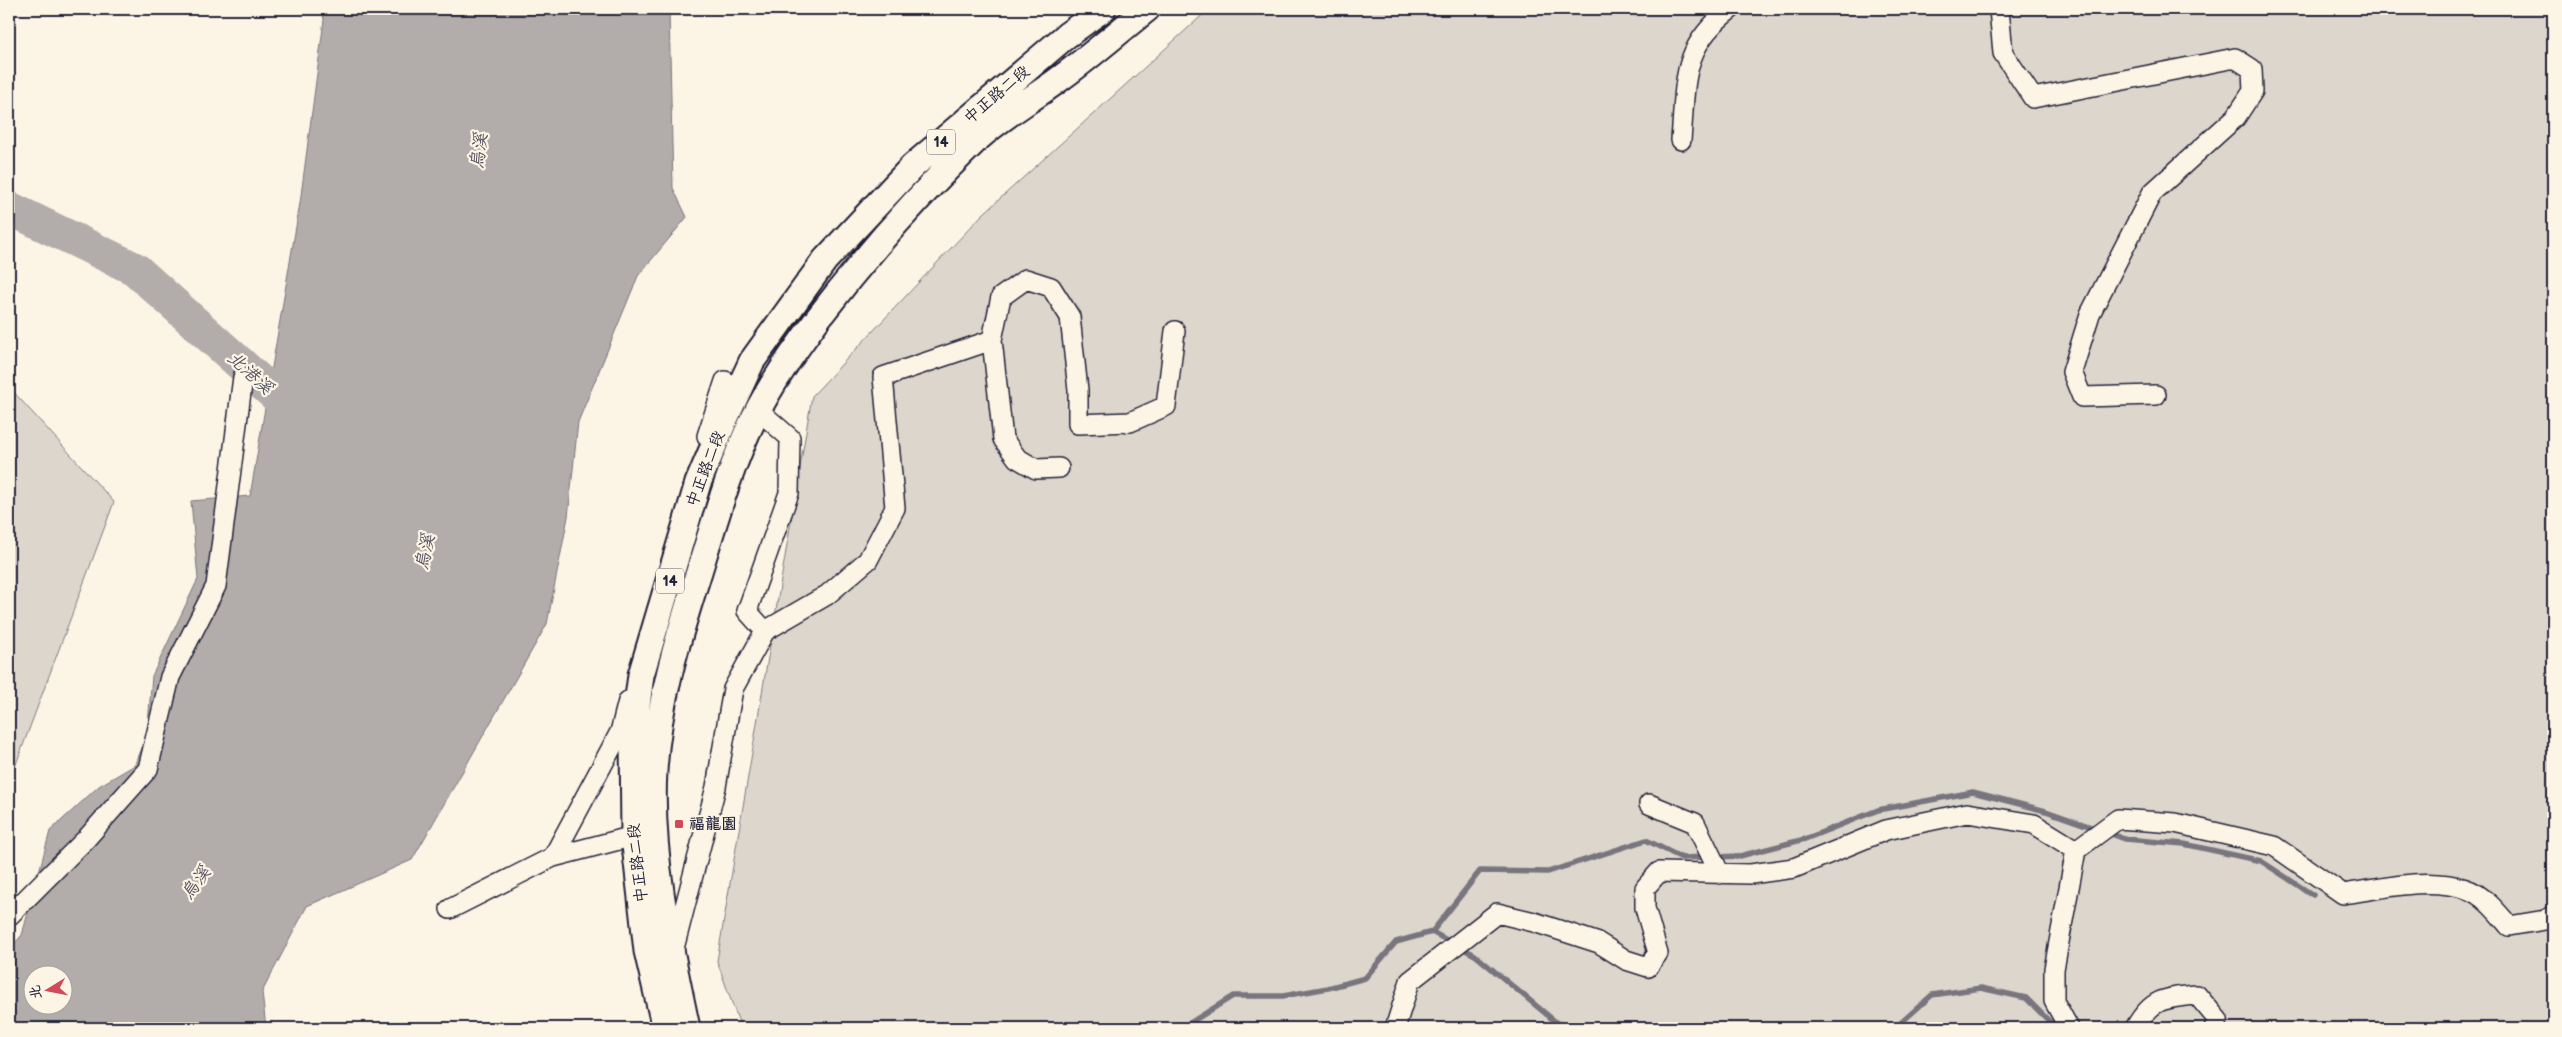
<svg xmlns="http://www.w3.org/2000/svg" width="2562" height="1037" viewBox="0 0 2562 1037" font-family="'Balsamiq Sans','LXGW WenKai TC',sans-serif">
<style>
.green{fill:#dcd6cc;stroke:#7f7c84}
.water{fill:#b2adab;stroke:#78757e;fill-rule:evenodd}
.lines{fill:none;stroke-linecap:round;stroke-linejoin:round}
.stream{stroke:#78757e;stroke-width:5.5}
.river{stroke:#b2adab;stroke-width:34}
.minor-casing{stroke:#22223b;stroke-width:22}
.major-casing{stroke:#22223b;stroke-width:29}
.minor{stroke:#fcf5e5;stroke-width:19}
.major{stroke:#fcf5e5;stroke-width:25}
.poi-dot{fill:#d1495b;stroke:#fcf5e5;stroke-width:2}
.labels{text-anchor:middle;dominant-baseline:central;stroke-width:4.5;stroke-linejoin:round;paint-order:stroke}
.shield{fill:#fcf5e5;stroke:#63616e;stroke-width:1}
.shield-label{font-size:15px;font-weight:bold;fill:#22223b}
.street-label{font-size:16px;fill:#22223b;stroke:#fcf5e5}
.poi-label{font-size:16px;font-weight:bold;fill:#22223b;stroke:#fcf5e5;text-anchor:start}
.water-label{font-size:18px;font-style:italic;fill:#545362;stroke:#fcf5e5}
</style>
<rect width="100%" height="100%" fill="#fcf5e5"/>
<filter id="ink" filterUnits="userSpaceOnUse"><feTurbulence type="fractalNoise" baseFrequency=".02" numOctaves="2"/><feDisplacementMap in="SourceGraphic" scale="10" xChannelSelector="R" yChannelSelector="G"/><feConvolveMatrix kernelMatrix="1 2 1 2 8 2 1 2 1" color-interpolation-filters="sRGB"/></filter>
<g filter="url(#ink)">
<path class="green" d="M1209 9H2553V1028H741L717 961 812 396 982 215Z
M9 387 114 502 9 783Z"/>
<path class="water" d="M322 9H669L673 188 687 217 638 276 578 422 568 517 547 624 412 860 307 906 262 992 266 1028H9V950L22 935 50 831 99 786 135 765 147 736 152 676 198 579 191 501 250 496 300 203 324 20ZM32 974H62V1004H32Z"/>
<g class="lines">
<path class="stream" d="M2106 832 2125 839 2184 844 2261 861 2313 895
M1716 857 1740 856 1805 839 1878 810 1973 792 2046 811 2097 829
M1432 932 1452 943
M1460 947 1475 955 1557 1023 1568 1028
M1182 1028 1233 996H1283L1328 988 1365 978 1396 942 1432 932 1480 871 1548 872 1646 840 1682 858 1707 857
M1895 1028 1932 995 1981 988 2026 998 2056 1028"/>
<path class="river" d="M9 208 135 269 302 419"/>
<g class="minor-casing">
<path id="minor" d="M1999 9 2003 53 2033 98 2235 58 2252 69 2253 91 2236 117 2152 193 2090 314 2072 372 2082 397 2156 395
M1681 140C1686 82 1680 47 1731 9
M992 340 1003 439 1017 458 1036 469 1059 468
M758 410 790 438 789 493 747 611 765 631
M707 436 725 381 738 392
M1649 804 1695 823 1720 874
M553 857 620 732 628 701
M450 909 553 857 634 836
M9 916 86 839 148 769 170 677 216 586 243 377
M673 952 716 787 733 689 765 631 827 595 868 560 895 508 883 377 992 340 1001 297 1026 279 1051 287 1070 317 1078 390V424L1130 422 1166 406 1175 331
M1395 1028 1410 981 1497 913 1534 922 1599 943 1626 960 1648 967 1658 953 1645 908V888L1659 872 1751 874 1794 868 1886 830 1967 813 2034 824 2076 850 2118 819 2175 823 2274 846 2343 894C2381 889 2428 876 2466 889 2483 894 2498 913 2509 926L2545 920 2553 916
M2069 1028 2054 1001V969L2076 850
M2135 1028C2152 998 2164 998 2197 995L2218 1020 2214 1028"/>
</g>
<g class="major-casing">
<path id="major" d="M665 1028 647 951 634 836 633 736 641 675 698 483 725 419 752 361 825 260 913 166 1067 35 1103 9
M687 1028C670 948 649 854 654 771 658 704 677 641 697 578 714 524 729 469 754 418 772 382 795 350 819 317 866 255 918 196 975 141 999 118 1031 100 1058 80 1089 58 1117 33 1147 9"/>
</g>
<use href="#minor" class="minor"/>
<use href="#major" class="major"/>
</g>
</g>
<rect class="poi-dot" x="674" y="819" width="10" height="10" rx="2.5"/>
<g class="labels">
<g class="shield">
<rect x="927" y="129.5" width="28" height="25" rx="4"/>
<rect x="656" y="568.5" width="28" height="25" rx="4"/>
</g>
<g class="shield-label">
<text x="941" y="142">14</text>
<text x="670" y="581">14</text>
</g>
<g class="street-label">
<text transform="translate(997 95) rotate(-40)">中正路二段</text>
<text transform="translate(706 469) rotate(-69)">中正路二段</text>
<text transform="translate(638 863) rotate(-96)">中正路二段</text>
</g>
<g class="poi-label">
<text x="689" y="824">福龍園</text>
</g>
<g class="water-label">
<text transform="translate(479 151) rotate(-83)">烏溪</text>
<text transform="translate(250 373) rotate(42)">北港溪</text>
<text transform="translate(425 552) rotate(-78)">烏溪</text>
<text transform="translate(196 883) rotate(-54)">烏溪</text>
</g>
</g>
<rect width="2562" height="1037" fill="none" stroke="#fcf5e5" stroke-width="30"/>
<rect x="15" y="15" width="2532" height="1007" fill="none" stroke="#22223b" stroke-width="2" filter="url(#ink)"/>
<g transform="translate(48 990) rotate(260)"><circle r="24" fill="#fcf5e5" stroke="#a5a1a1"/>
<path d="M0-4L9 19L0 12L-9 19Z" fill="#d1495b"/>
<text y="-8" font-size="14" font-weight="bold" text-anchor="middle" fill="#22223b">北</text>
</g>
</svg>
